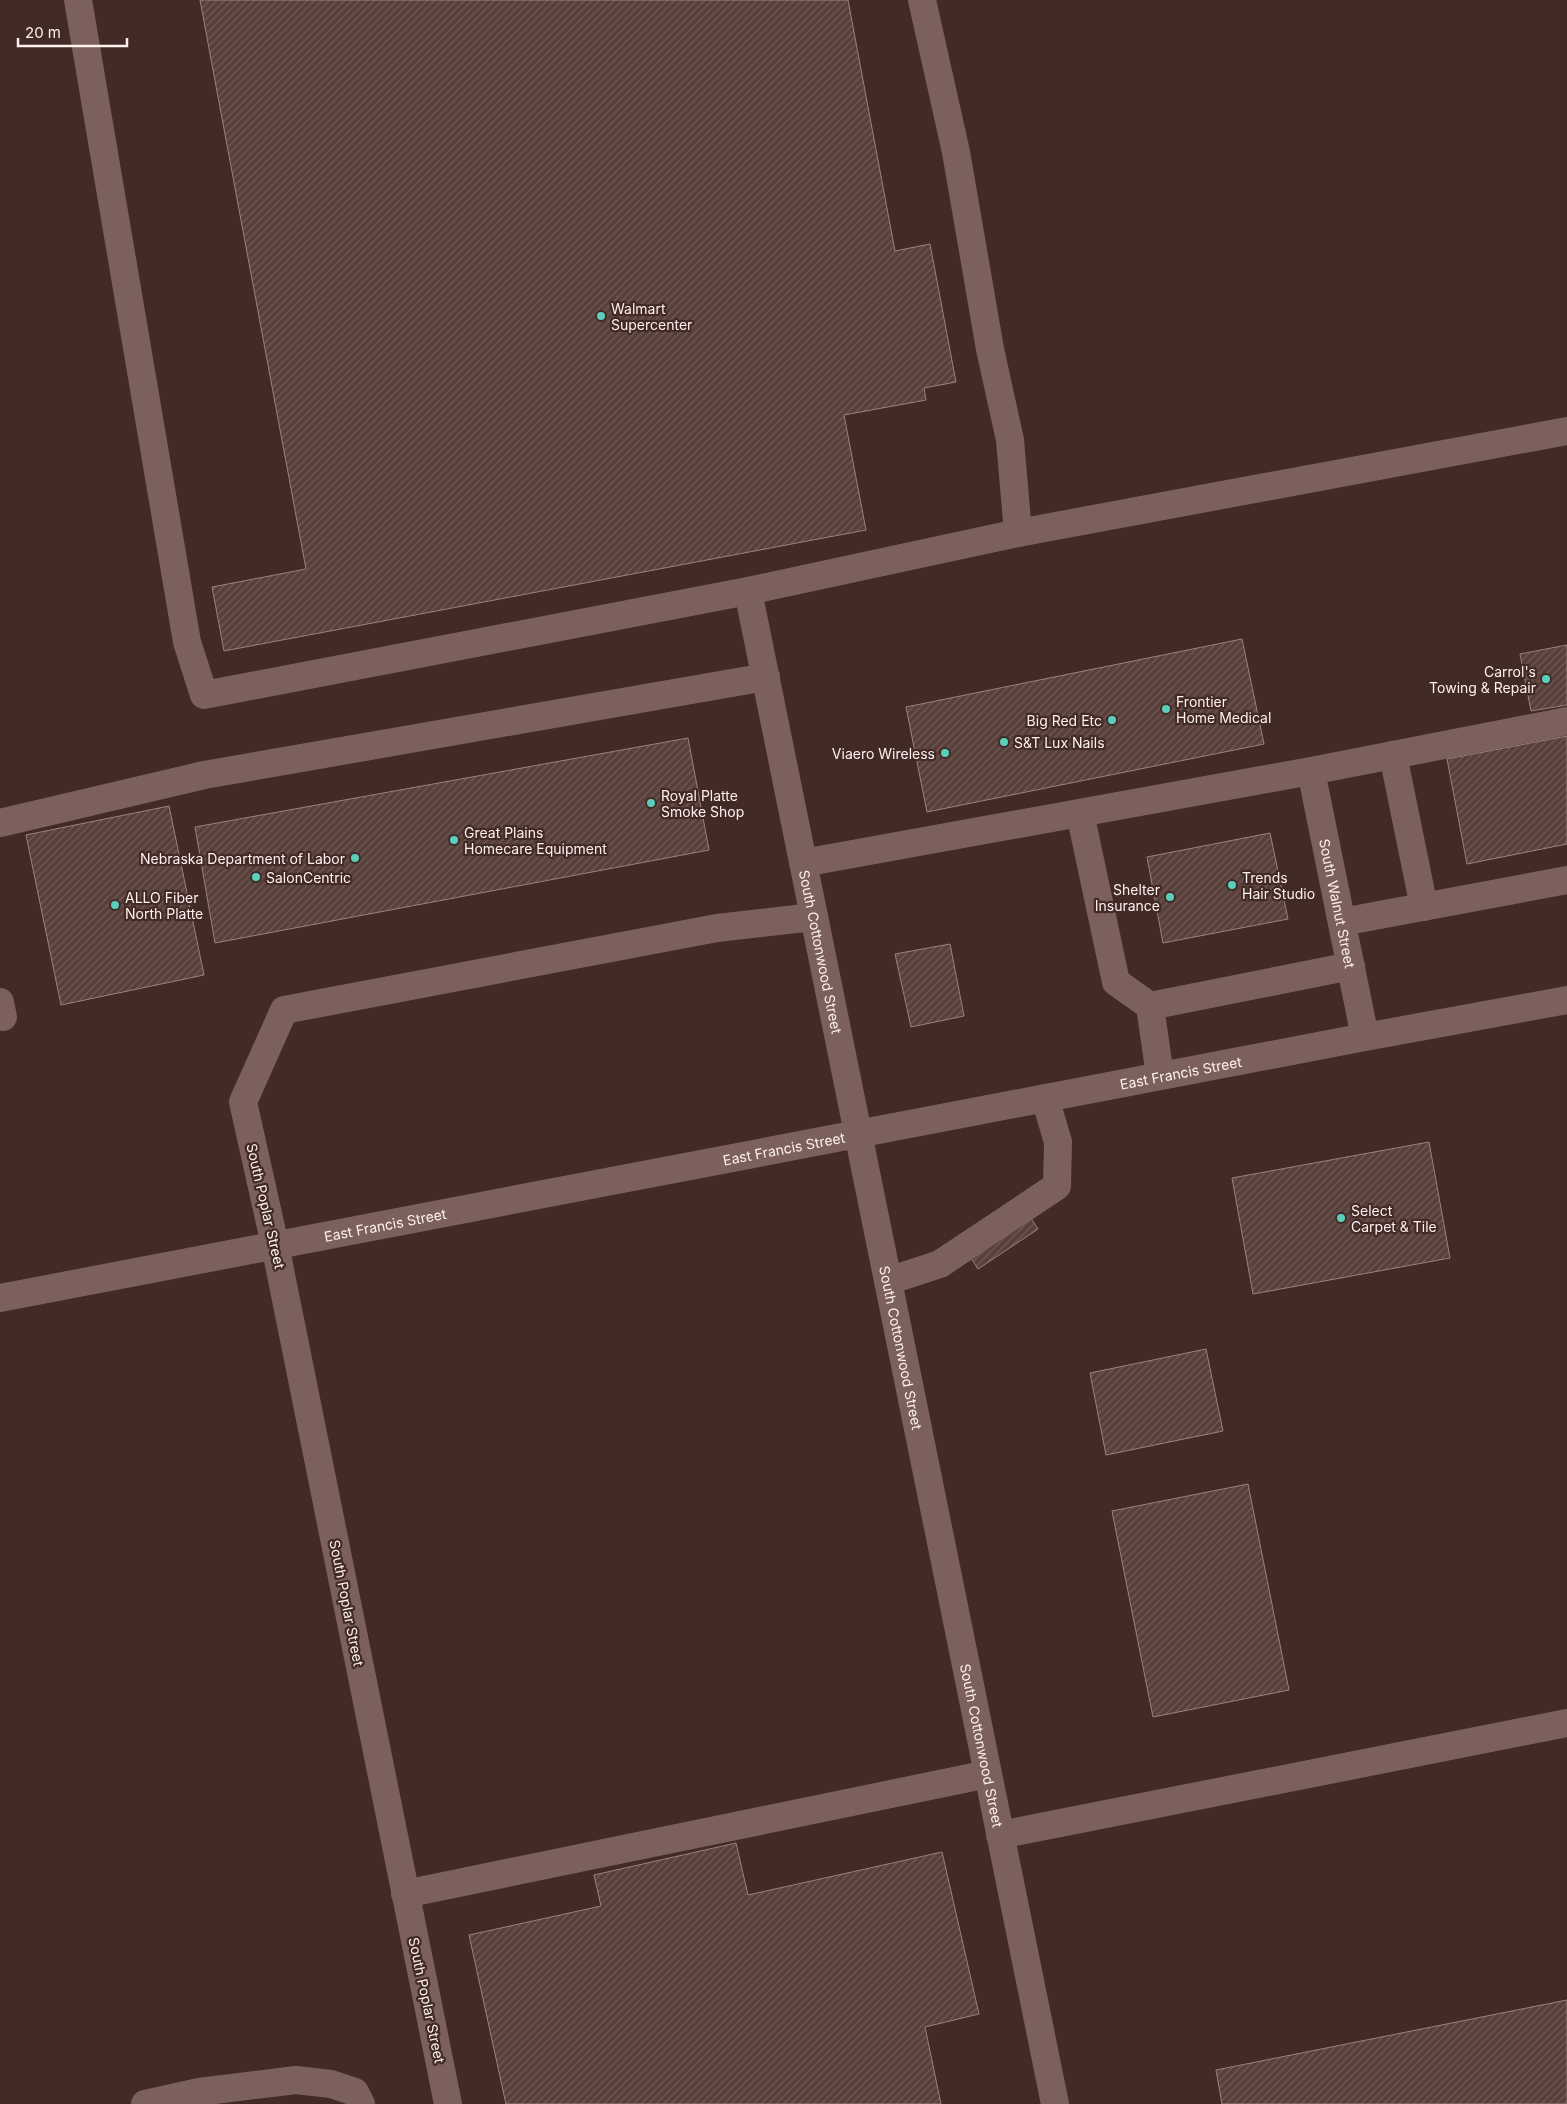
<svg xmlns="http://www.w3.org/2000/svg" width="1567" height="2104" viewBox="0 0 1567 2104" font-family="Inter,sans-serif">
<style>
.building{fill:url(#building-hatch);stroke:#9e817c}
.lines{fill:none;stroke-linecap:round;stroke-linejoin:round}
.minor{stroke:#7b605b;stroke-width:28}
.poi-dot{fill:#5bcebc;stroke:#422a26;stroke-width:2}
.labels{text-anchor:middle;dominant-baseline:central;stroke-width:4.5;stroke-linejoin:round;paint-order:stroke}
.poi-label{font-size:14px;fill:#fdf0ed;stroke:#422a26;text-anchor:start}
.street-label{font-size:14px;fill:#fdf0ed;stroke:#422a26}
</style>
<defs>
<pattern id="building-hatch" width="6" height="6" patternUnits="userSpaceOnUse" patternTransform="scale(1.25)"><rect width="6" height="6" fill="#583f3a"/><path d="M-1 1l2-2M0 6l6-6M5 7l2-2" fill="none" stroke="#715b57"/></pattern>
</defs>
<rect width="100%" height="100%" fill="#422a26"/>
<path class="building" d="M200 0H848L895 251 930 244 956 382 924 388 926 400 844 415 866 530 224 651 212 587 306 569Z
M1242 639 1264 744 927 812 906 707Z
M1567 645V705L1531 711 1520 654Z
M1567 736V844L1467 864 1447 759Z
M688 738 709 850 215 943 195 827Z
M169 806 204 975 61 1005 26 835Z
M1270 833 1288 919 1163 943 1147 857Z
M950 944 964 1016 911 1027 895 954Z
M1429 1142 1450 1258 1253 1294 1232 1178Z
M1018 1199 1038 1229 978 1269 958 1238Z
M1206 1349 1223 1431 1106 1455 1090 1373Z
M1248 1484 1289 1690 1153 1717 1112 1511Z
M736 1843 748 1895 942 1852 979 2014 925 2027 941 2104H506L469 1935 601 1906 594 1875Z
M1567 2000V2104H1222L1216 2070Z"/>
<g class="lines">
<g class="minor">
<path d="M78 0 187 642 204 695 748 591 1018 533 1567 431"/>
<path d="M922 0 956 152 990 349 1010 440 1018 533"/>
<path id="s1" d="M748 591 1055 2104"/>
<path d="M1393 755 1424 907"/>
<path id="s2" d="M1311 771 1365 1037"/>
<path d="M1080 813 1116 982 1150 1006 1160 1076"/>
<path d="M0 823 204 775 766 677"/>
<path d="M803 863 1311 771 1567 721"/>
<path d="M1342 922 1567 880"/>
<path d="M0 1002 3 1017"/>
<path d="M1150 1006 1351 966"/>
<path d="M888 1281 940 1264 1057 1186 1058 1142 1045 1098"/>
<path id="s3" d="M0 1298 1365 1037 1567 1000"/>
<path d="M1000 1835 1567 1723"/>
<path d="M405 1894 988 1774"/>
<path d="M145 2104 199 2092 296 2080 331 2084 355 2092 361 2104"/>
<path d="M448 2104 275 1245 243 1102 284 1010 717 928 814 917"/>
</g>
</g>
<g class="poi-dot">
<circle cx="601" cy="316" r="5"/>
<circle cx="1546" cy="679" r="5"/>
<circle cx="1166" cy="709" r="5"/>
<circle cx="1112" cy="720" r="5"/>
<circle cx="1004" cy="742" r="5"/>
<circle cx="945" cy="753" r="5"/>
<circle cx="651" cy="803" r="5"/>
<circle cx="454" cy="840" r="5"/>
<circle cx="355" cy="858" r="5"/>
<circle cx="256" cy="877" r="5"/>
<circle cx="1232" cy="885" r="5"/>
<circle cx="1170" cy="897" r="5"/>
<circle cx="115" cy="905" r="5"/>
<circle cx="1341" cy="1218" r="5"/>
</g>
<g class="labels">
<g class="poi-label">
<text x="611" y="308">Walmart<tspan x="611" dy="16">Supercenter</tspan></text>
<text x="1536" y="671" text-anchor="end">Carrol's<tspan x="1536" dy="16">Towing &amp; Repair</tspan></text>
<text x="1176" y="701">Frontier<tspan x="1176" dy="16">Home Medical</tspan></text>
<text x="1102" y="720" text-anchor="end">Big Red Etc</text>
<text x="1014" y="742">S&amp;T Lux Nails</text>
<text x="935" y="753" text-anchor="end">Viaero Wireless</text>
<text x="661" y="795">Royal Platte<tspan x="661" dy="16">Smoke Shop</tspan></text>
<text x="464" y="832">Great Plains<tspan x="464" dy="16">Homecare Equipment</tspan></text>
<text x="345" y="858" text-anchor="end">Nebraska Department of Labor</text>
<text x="266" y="877">SalonCentric</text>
<text x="1242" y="877">Trends<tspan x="1242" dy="16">Hair Studio</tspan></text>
<text x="1160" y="889" text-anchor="end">Shelter<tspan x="1160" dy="16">Insurance</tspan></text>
<text x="125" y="897">ALLO Fiber<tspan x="125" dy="16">North Platte</tspan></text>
<text x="1351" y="1210">Select<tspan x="1351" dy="16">Carpet &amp; Tile</tspan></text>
</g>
<g class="street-label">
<text stroke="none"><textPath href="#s2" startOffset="135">South Walnut Street</textPath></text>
<text stroke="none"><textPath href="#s1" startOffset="368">South Cottonwood Street</textPath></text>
<text stroke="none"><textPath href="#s3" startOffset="1202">East Francis Street</textPath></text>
<text stroke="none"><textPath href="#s3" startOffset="798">East Francis Street</textPath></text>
<text transform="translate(266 1206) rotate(77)">South Poplar Street</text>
<text stroke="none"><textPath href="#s3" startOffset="392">East Francis Street</textPath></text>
<text stroke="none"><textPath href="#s1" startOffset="772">South Cottonwood Street</textPath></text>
<text transform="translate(347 1603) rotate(79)">South Poplar Street</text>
<text stroke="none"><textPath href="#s1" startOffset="1178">South Cottonwood Street</textPath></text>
<text transform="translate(427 2000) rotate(78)">South Poplar Street</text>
</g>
</g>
<path d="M18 38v8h109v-8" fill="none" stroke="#fdf0ed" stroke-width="2.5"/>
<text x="25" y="38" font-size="15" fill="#fdf0ed" stroke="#422a26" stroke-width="4" paint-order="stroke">20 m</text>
</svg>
